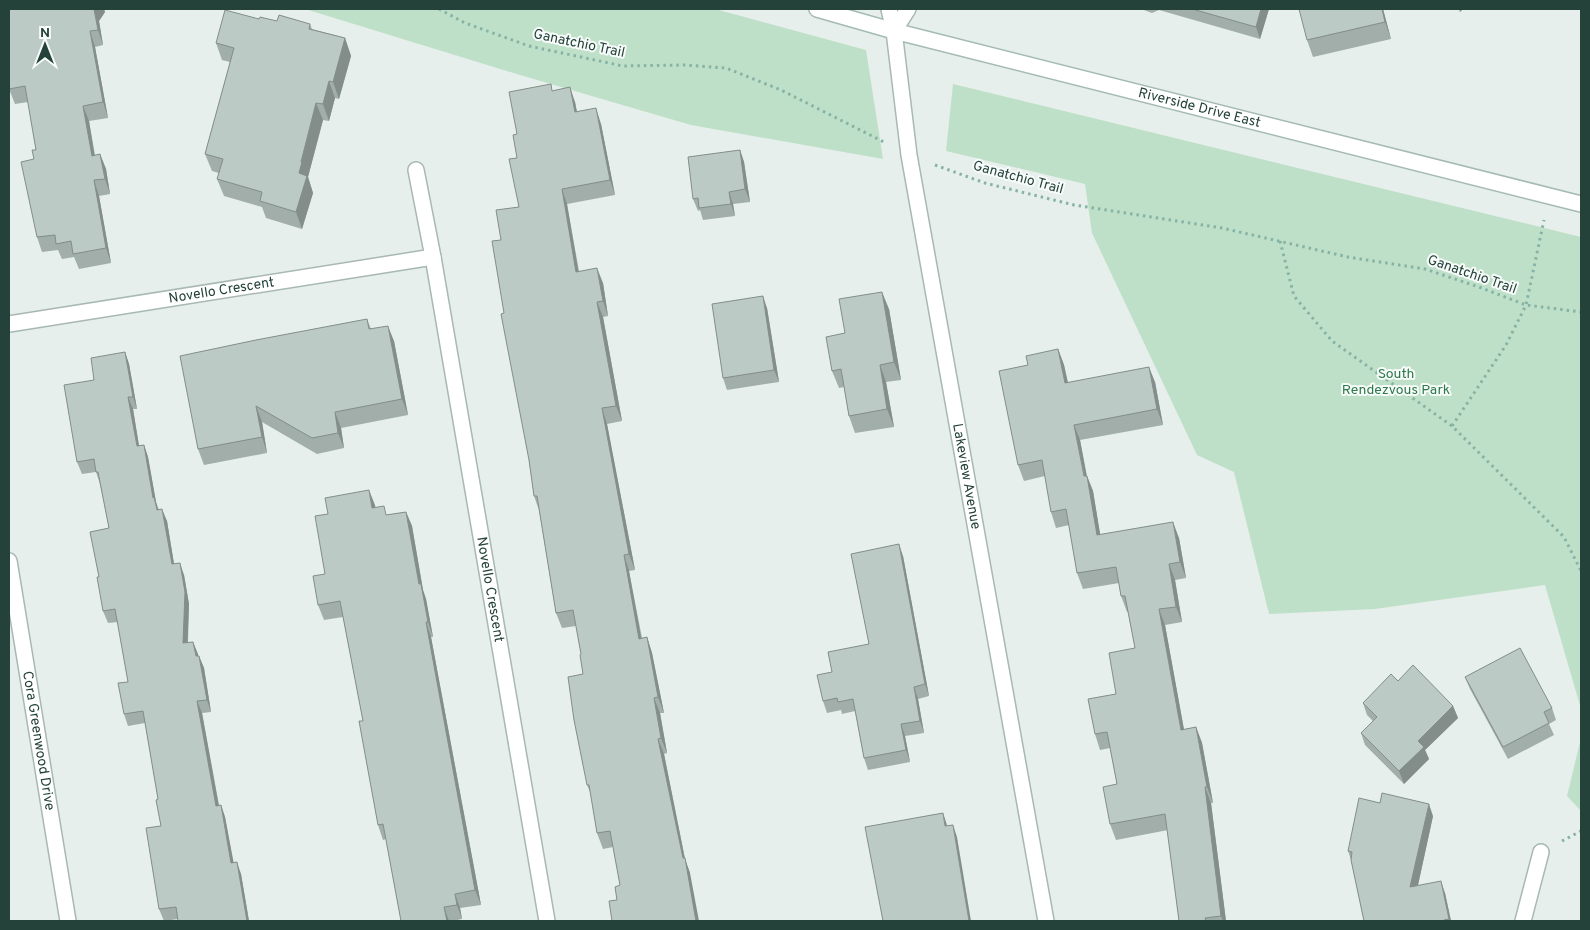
<svg xmlns="http://www.w3.org/2000/svg" width="1590" height="930" viewBox="0 0 1590 930" font-family="Overpass,sans-serif">
<style>
.green{fill:#bfe0c8}
.lines{fill:none;stroke-linecap:round;stroke-linejoin:round}
.street-casing{stroke:#a8b8b2;stroke-width:18}
.secondary-casing{stroke:#a4bbb3;stroke-width:18}
.path{stroke:#86b3a5;stroke-width:3;stroke-dasharray:2.5 4;stroke-linecap:butt}
.street{stroke:#fff;stroke-width:15}
.secondary{stroke:#fff;stroke-width:15}
.wall{fill:#a1aea9}
.shaded-wall{fill:#838d89}
.building{fill:#bbcac4;stroke:#838d89}
.labels{text-anchor:middle;dominant-baseline:central;stroke-width:4;stroke-linejoin:round;paint-order:stroke}
.street-label{font-size:14px;fill:#24423a;stroke:#f7fbf9}
.park-label{font-size:14px;fill:#2d7a4b;stroke:#f7fbf9}
</style>
<rect width="100%" height="100%" fill="#e6efeb"/>
<path class="green" d="M305 9H715L866 50 883 159 691 125 520 75Z
M953 84 1581 237V709L1545 585 1375 609 1269 614 1234 472 1197 455 1092 233 1085 184 946 151Z
M1581 738V811L1567 796Z"/>
<g class="lines">
<g class="street-casing">
<g id="street">
<path id="s1" d="M889 9 894 31 909 155 1046 921"/>
<path d="M894 31 908 9"/>
<path id="s2" d="M416 170 433 257 547 921"/>
<path id="s3" d="M9 324 433 257"/>
<path id="s4" d="M9 561 68 921"/>
<path d="M1523 921 1541 852"/>
</g>
</g>
<g class="secondary-casing">
<g id="secondary">
<path id="s5" d="M817 9 894 31 1581 204"/>
</g>
</g>
<path class="path" d="M439 9 465 23 529 46 623 66 684 65 726 68 781 90 884 142
M935 165 985 183 1074 205 1222 228 1348 257 1425 269 1479 287 1526 305 1581 312
M1280 241 1294 296 1332 341 1452 426 1564 537 1581 571
M1452 426 1506 345 1526 305 1544 220
M1562 841 1581 831"/>
<use href="#street" class="street"/>
<use href="#secondary" class="secondary"/>
</g>
<path class="wall" d="M9 9H104L105 12 99 21 103 45 95 47 108 118 89 121 95 155 100 154 106 169 110 194 99 196 111 263 79 269 74 257 62 259 58 250 42 252 37 237 34 159 36 150 28 102 15 104 9 89Z
M1141 9H1269L1260 39 1159 10 1152 13Z
M1383 9 1391 39 1313 57 1307 40Z
M277 21 310 24 312 29 345 38 351 56 339 99 335 98 329 121 323 120 308 177 313 193 302 229 266 218 262 207 224 196 217 179 219 173 212 171 205 154 230 62 222 60 216 43Z
M553 91 575 102 577 112 601 124 615 195 567 204 579 271 603 283 608 316 603 317 622 421 607 424 635 570 629 571 642 638 647 637 652 653 664 713H660L667 753 664 754 685 859 690 873 617 900 620 885 613 847 603 849 597 833 591 794 587 785 583 674 581 654 576 626 562 628 556 613 539 510 534 496 529 460 504 313 501 240 519 207 517 134Z
M740 150 744 162 750 202 733 204 735 216 703 220 700 210 698 211 693 199Z
M767 308 779 382 727 390 723 378Z
M889 309 901 380 886 382 894 427 855 433 849 416 844 387 839 388 832 371 845 333Z
M367 319 371 329 394 341 408 415 341 428 344 448 317 454 262 422 267 453 204 465 198 449Z
M1058 349 1064 365 1068 382H1155L1163 425 1080 440 1087 476 1093 491 1100 535 1179 538 1186 578 1175 580 1182 622 1165 625 1184 730 1196 727 1202 743 1213 803H1211L1226 921H1179L1168 830 1116 840 1110 824 1117 784 1110 748 1100 750 1095 734 1116 694 1135 648 1128 612H1127L1121 596 1119 583 1083 589 1077 573 1069 525 1056 528 1051 512 1045 476 1024 481 1018 465 1028 365Z
M125 352 129 364 137 409H133L139 446 144 445 148 457 156 502 159 510 167 521 174 564 184 575 189 604 188 643 193 642 198 656H199L204 668 211 712 202 713 219 805H221L225 817 233 862 241 874 249 921H178V919L164 921 159 909 161 826 158 799 145 723 128 726 124 714 128 682 118 622 108 623 103 611 99 577 109 528 100 484 96 472 82 474 77 462 94 380Z
M375 505V508L387 515 406 512 412 526 423 590 426 599 433 637H431L481 905 460 908 462 919 452 921H401L386 839 383 840 378 825 363 721 343 617 324 620 318 605 325 574Z
M903 556 929 696 918 699 924 733 905 736 910 762 868 770 864 758 855 711 842 714 841 710 827 713 823 701 832 672 869 644Z
M1465 677 1552 708 1556 720 1549 724 1554 735 1508 759 1470 689Z
M1398 681 1453 706 1458 718 1425 750 1429 759 1404 784 1365 745 1361 733 1373 721 1367 715 1363 703Z
M1433 816 1418 885 1445 893 1451 921H1364L1351 860 1348 851Z"/>
<path class="shaded-wall" d="M94 9H104L105 12 99 21 103 45 98 30Z
M1261 9H1269L1260 39 1256 27Z
M1382 9H1383L1391 39 1385 22Z
M1459 9H1463L1460 12Z
M90 31 95 47 108 118 103 102Z
M345 38 351 56 339 99 333 82Z
M329 81 335 98 329 121 323 104Z
M570 87 575 102 580 128 575 112Z
M316 103 323 120 308 177 313 193 302 229 296 212 299 173 301 162Z
M83 106 89 121 97 171 92 156Z
M596 108 601 124 615 195 610 180Z
M740 150 744 162 750 202 745 189Z
M100 154 106 169 110 194 105 179Z
M94 180 99 196 111 263 106 248Z
M562 189 567 204 581 287 576 272Z
M729 192 733 204 735 216 731 204Z
M597 268 603 283 608 316 603 301Z
M882 292 889 309 901 380 894 362Z
M763 296 767 308 779 382 774 370Z
M597 302 603 317 622 421 616 406Z
M388 326 394 341 408 415 402 399Z
M1058 349 1064 365 1071 399 1065 383Z
M125 352 129 364 137 409 133 397Z
M880 365 886 382 894 427 887 409Z
M1149 367 1155 382 1163 425 1157 409Z
M128 397 133 409 141 458 137 446Z
M256 406 262 422 267 453 262 437Z
M602 408 607 424 635 570 629 554Z
M335 412 341 428 344 448 338 433Z
M1074 425 1080 440 1089 489 1087 476 1093 491 1103 551 1097 535Z
M144 445 148 457 156 502 158 510H157L153 498Z
M369 490 375 505 378 523 372 508Z
M162 509 167 521 176 576 172 564Z
M406 512 412 526 423 590 426 599 433 637 428 622 419 584Z
M1173 522 1179 538 1186 578 1180 562Z
M899 544 903 556 929 696 925 684Z
M624 555 629 571 644 654 639 639Z
M180 563 184 575 189 604 187 655 183 643Z
M1169 564 1175 580 1182 622 1176 607Z
M1159 609 1165 625 1187 746 1181 730Z
M426 622 431 637 481 905 475 890Z
M647 637 652 653 664 713 658 697Z
M193 642 198 654 200 668 196 656Z
M199 656 204 668 211 712 207 700Z
M914 687 918 699 924 733 920 721Z
M654 698 660 713 667 753 661 738Z
M197 701 202 713 221 818 216 806Z
M1453 706 1458 718 1425 750 1429 759 1404 784 1399 771 1418 741Z
M901 724 905 736 910 762 906 750Z
M1196 727 1202 743 1213 803 1207 787Z
M658 739 664 754 685 859 690 873 699 921H696Z
M1205 787 1211 803 1226 921H1223L1221 916Z
M1429 804 1433 816 1415 899 1410 887Z
M221 805 225 817 236 875 231 863Z
M943 813 947 825 945 826Z
M953 825 957 837 971 921H969Z
M237 862 241 874 249 921H247Z
M1441 881 1445 893 1451 921H1450L1449 919Z
M455 894 460 908 462 919 457 905Z
M444 907 449 921H447Z"/>
<path class="building" d="M9 9H94L98 30 90 31 103 102 83 106 92 156 100 154 105 179 94 180 106 248 73 254 71 241 56 244 55 235 37 237 21 162 34 159 32 150H36L25 86 9 89Z
M1192 9H1261L1256 27Z
M1299 9H1382L1385 22 1307 40Z
M225 10 259 19 260 17 277 21 279 15 310 24 309 29 345 38 333 82 329 81 323 104 316 103 301 162H302L299 173 307 176 296 212 260 201 262 192 217 179 223 159 205 154 234 48 216 43Z
M551 84 552 91 570 87 575 112 596 108 610 180 562 189 576 272 597 268 603 301 597 302 616 406 602 408 629 554 624 555 639 639 647 637 658 697 654 698 661 738 658 739 683 858H685L696 921H612L609 901 617 900 615 887 620 885 610 831 597 833 589 785H587L574 720 568 677 583 674 580 655 581 654 573 610 556 613 537 496H534L529 460 501 314 504 313 492 241 501 240 496 210 519 207 509 159 517 158 513 135 517 134 509 92Z
M740 150 745 189 729 192 731 204 699 208 698 198 693 199 688 157Z
M882 292 894 362 880 365 887 409 849 416 841 369 832 371 826 337 845 333 839 299Z
M763 296 774 370 723 378 712 304Z
M367 319 369 329 388 326 402 399 335 412 338 433 312 438 256 406 262 437 198 449 180 356 256 340Z
M1058 349 1065 383 1149 367 1157 409 1074 425 1084 476H1087L1097 535 1173 522 1180 562 1169 564 1176 607 1159 609 1181 730 1196 727 1207 787H1205L1221 916 1205 918 1206 921H1179L1165 814 1110 824 1103 787 1117 784 1107 732 1095 734 1088 699 1116 694 1109 653 1135 648 1125 596H1121L1116 567 1077 573 1066 509 1051 512 1042 460 1018 465 999 371 1028 365 1026 356Z
M125 352 133 397H128L137 446 144 445 153 498 154 497 157 510 162 509 172 564 180 563 185 592 183 643 193 642 196 656H199L207 700 197 701 216 806 221 805 231 863 237 862 247 921H178L176 907 159 909 146 828 161 826 156 800 158 799 143 711 124 714 118 683 128 682 115 609 103 611 97 577H99L90 532 109 528 98 472H96L94 459 77 462 64 385 94 380 91 358Z
M369 490 372 508 384 506 386 515 406 512 419 584H421L428 622H426L475 890 455 894 457 905 444 907 447 921H401L383 824 378 825 359 721H363L340 601 318 605 313 576 325 574 315 516 328 514 325 498Z
M899 544 925 684 914 687 920 721 901 724 906 750 864 758 853 699 838 702 837 698 823 701 817 675 832 672 828 652 869 644 851 554Z
M1520 648 1552 708 1544 712 1549 723 1503 747 1465 677Z
M1413 665 1453 706 1418 741 1424 747 1399 771 1361 733 1377 717 1363 703 1391 674 1398 681Z
M1382 793 1429 804 1410 887 1441 881 1449 919 1444 920V921H1364L1351 860 1352 852 1348 851 1359 798 1380 803Z
M943 813 945 826 953 825 969 921H883L865 827Z"/>
<g class="labels">
<g class="street-label">
<text transform="translate(579 44) rotate(12)">Ganatchio Trail</text>
<text stroke="none"><textPath href="#s5" startOffset="395">Riverside Drive East</textPath></text>
<text transform="translate(1018 178) rotate(15)">Ganatchio Trail</text>
<text transform="translate(1472 275) rotate(19)">Ganatchio Trail</text>
<text stroke="none"><textPath href="#s3" startOffset="215">Novello Crescent</textPath></text>
<text stroke="none"><textPath href="#s1" startOffset="474">Lakeview Avenue</textPath></text>
<text stroke="none"><textPath href="#s2" startOffset="426">Novello Crescent</textPath></text>
<text stroke="none"><textPath href="#s4" startOffset="182">Cora Greenwood Drive</textPath></text>
</g>
<g class="park-label">
<text x="1396" y="374">South<tspan x="1396" dy="16">Rendezvous Park</tspan></text>
</g>
</g>
<rect width="1590" height="930" fill="none" stroke="#24423a" stroke-width="20"/>
<g transform="translate(45 45)" stroke="#f7fbf9" stroke-width="4" paint-order="stroke">
<path d="M0-4L9 19L0 12L-9 19Z" fill="#24423a"/>
<text y="-8" font-size="14" font-weight="bold" text-anchor="middle" fill="#24423a">N</text>
</g>
</svg>
